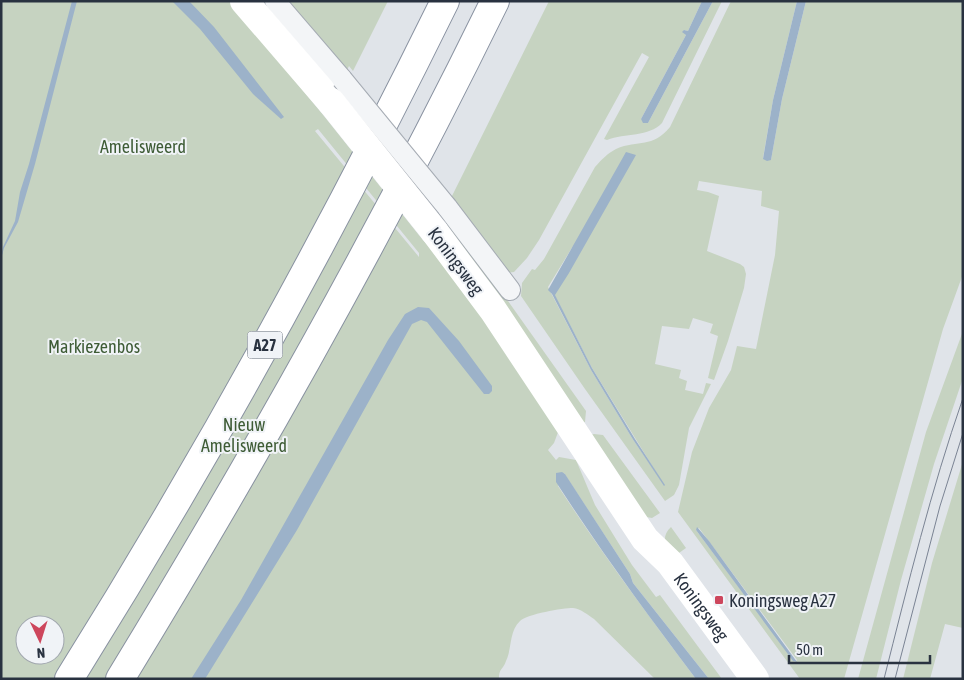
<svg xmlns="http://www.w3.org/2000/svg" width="964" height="680" viewBox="0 0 964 680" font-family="'Asap Condensed',sans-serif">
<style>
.green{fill:#c6d3c1;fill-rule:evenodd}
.water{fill:#9cb2c9}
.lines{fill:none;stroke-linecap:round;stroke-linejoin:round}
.street-casing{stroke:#a5abb3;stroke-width:22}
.highway-casing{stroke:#8891a0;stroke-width:30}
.street{stroke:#f3f5f7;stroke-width:20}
.secondary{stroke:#fff;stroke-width:28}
.highway{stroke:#fff;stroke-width:28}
.tram{stroke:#7a8393;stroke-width:1}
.street-bridge-casing{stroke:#a5abb3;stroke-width:22;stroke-linecap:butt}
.street-bridge{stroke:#f3f5f7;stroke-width:20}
.secondary-bridge{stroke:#fff;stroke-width:28}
.poi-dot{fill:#cd465c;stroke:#f0f3f7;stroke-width:2}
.labels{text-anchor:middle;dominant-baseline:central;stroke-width:4;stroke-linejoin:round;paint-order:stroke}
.shield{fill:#f0f3f7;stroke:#656c77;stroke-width:1}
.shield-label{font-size:16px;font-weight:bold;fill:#293240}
.park-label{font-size:18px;fill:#3e5c36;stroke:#f0f3f7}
.street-label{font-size:18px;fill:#293240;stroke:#f0f3f7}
.poi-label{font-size:18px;fill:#293240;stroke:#f0f3f7;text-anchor:start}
</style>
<rect width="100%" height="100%" fill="#e0e4e9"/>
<path class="green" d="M1 1H229L324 116 422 239 454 273 560 427 554 443 548 450 556 460 559 457 576 460 595 505 632 565 656 597 660 595 722 679H709L633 583 630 574 564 473 558 486C601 552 648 615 696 679H655L594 619C588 615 581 609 573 608 563 608 527 614 520 621 509 631 512 649 506 661 503 670 499 668 499 679H1ZM318 129 419 253V257L315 131ZM25 625H55V655H25Z
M288 1H388L353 71 349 66 346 72Z
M549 1H702L688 31 684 30 686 35 641 119 648 123 713 1H722L662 123C649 137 625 133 607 140L604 139 649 57 642 53 539 240 527 258 514 272 506 273 450 200Z
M731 1H797L773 100 763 158 771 160 782 99 806 1H963V274L943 329 844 679H800L678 512 692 452 709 408 731 370 737 346 756 349 775 255 779 211 761 206 762 191 699 181 697 190 708 192 719 196 707 251 740 264 744 267 746 274 744 288 728 341 714 380 708 378 718 336 710 333 713 324 693 318 689 329 662 326 655 364 681 370 679 378 687 381 685 390 703 394 706 383 711 384 689 428 679 485 674 495 665 501 585 389 521 296 522 283 532 269 535 270 544 259 595 167C601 160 608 153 616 149 639 139 652 149 670 127ZM573 246 554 294 592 368 664 485 632 438 591 370 548 287ZM699 528 797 660 795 662 696 530Z
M447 220 484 267 586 411 585 422 582 423 453 236 445 222Z
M963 331V378L934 464 901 580 876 679H858L926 432Z
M594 434 603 435 660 513 652 518 646 517 590 435Z
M963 461V628L945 624 930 679H903L932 563Z
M671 527 686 548 672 558C666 548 660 537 671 527Z"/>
<path class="water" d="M72 1H77L35 164 18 222 4 248 1 259 3 247 15 221 20 192 29 164Z
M172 1H189L214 27 284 117 281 119 253 94 200 29Z
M702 1H713L648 123H643L641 119 686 35 682 32 684 30 688 31Z
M797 1H806L782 99 771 160 767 161 763 159 773 100Z
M626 152 636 155 569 273 555 295 592 368 635 439 665 485 664 486 632 438 591 370 552 294 548 290Z
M418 307 429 308 459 341 492 386V391L489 394H484L427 322 421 320 412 324 297 530 205 679H191L241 600 388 340 405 314Z
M562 472 565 474 630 574 633 583 709 679H696C647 614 600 550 556 482V473Z
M697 527 709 541 797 662 793 661 696 530Z"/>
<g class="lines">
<g class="street-casing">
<path id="street" d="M275 1 342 79
M447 207 510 290"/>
</g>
<g class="highway-casing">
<path id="highway" d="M69 679C206 460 331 233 445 1
M120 679C255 458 381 234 495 1"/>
</g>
<use href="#street" class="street"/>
<g class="secondary">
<path d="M244 1 331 102"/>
<path id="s1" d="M434 231 493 310 645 539 670 563 755 679"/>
</g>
<use href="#highway" class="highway"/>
<path class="tram" d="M884 679C908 584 931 490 963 398
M895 679 940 506 963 433"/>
<g class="street-bridge-casing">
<path id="street-bridge" d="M342 79 447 207"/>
</g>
<use href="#street-bridge" class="street-bridge"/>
<path class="secondary-bridge" d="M331 102 434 231"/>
</g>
<rect class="poi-dot" x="714" y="595" width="10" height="10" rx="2.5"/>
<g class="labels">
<rect class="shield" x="247.5" y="331.5" width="35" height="27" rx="4"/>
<g class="shield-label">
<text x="265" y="345">A27</text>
</g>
<g class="park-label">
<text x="143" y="146">Amelisweerd</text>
<text x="94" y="346">Markiezenbos</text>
<text x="244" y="424">Nieuw<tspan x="244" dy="21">Amelisweerd</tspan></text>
</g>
<g class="street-label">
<text transform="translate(456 261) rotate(53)">Koningsweg</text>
<text stroke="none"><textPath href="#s1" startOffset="462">Koningsweg</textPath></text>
</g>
<g class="poi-label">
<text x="729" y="600">Koningsweg A27</text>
</g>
</g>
<rect width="964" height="680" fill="none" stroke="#293240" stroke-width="5"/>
<g transform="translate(40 640) rotate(176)"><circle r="24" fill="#f0f3f7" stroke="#a0a6ae"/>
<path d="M0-4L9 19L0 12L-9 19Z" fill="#cd465c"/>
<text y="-8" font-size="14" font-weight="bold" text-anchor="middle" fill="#293240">N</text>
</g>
<path d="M789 655v8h141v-8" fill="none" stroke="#293240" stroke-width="2.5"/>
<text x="796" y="655" font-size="15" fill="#293240" stroke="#f0f3f7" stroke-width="4" paint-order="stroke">50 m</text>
</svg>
